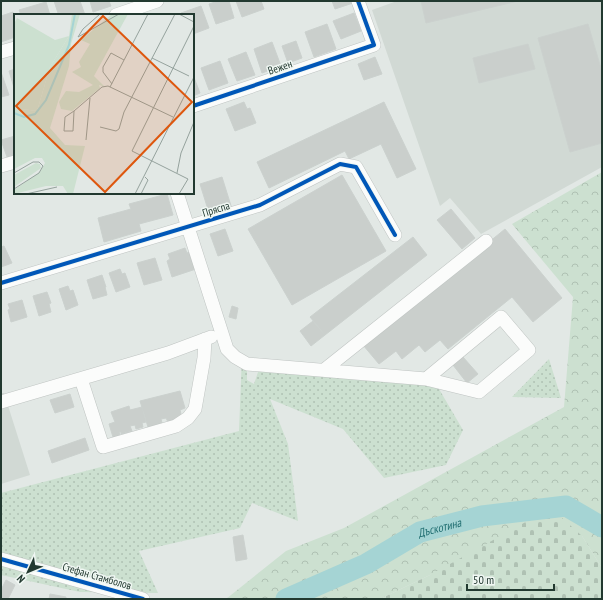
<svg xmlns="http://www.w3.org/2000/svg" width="603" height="600" viewBox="0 0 603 600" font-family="'PT Sans Narrow',sans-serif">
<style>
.built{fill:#d1d9d4}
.grass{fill:url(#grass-dots)}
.forest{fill:url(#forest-crowns)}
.cemetery{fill:url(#cemetery-stones)}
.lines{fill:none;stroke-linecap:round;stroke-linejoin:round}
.river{stroke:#a5d4d4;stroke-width:21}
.building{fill:#cacfcc;stroke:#cbd1ce}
.minor-casing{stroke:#bfc4c2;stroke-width:14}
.minor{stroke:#fbfcfb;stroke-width:13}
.cycleway-casing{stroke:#f0f7f3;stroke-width:6}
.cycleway{stroke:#0057b8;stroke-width:4}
.labels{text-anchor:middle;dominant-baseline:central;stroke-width:3;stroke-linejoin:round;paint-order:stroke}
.street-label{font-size:11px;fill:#223930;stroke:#f0f7f3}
.water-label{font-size:12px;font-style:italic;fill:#206e71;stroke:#f0f7f3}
.inset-river{fill:none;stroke:#a5d4d4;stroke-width:2}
.inset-road{fill:none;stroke:#95a29d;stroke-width:1}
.view{fill:#de570e;fill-opacity:0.15;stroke:#de570e;stroke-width:2}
.inset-edge{fill:none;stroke:#223930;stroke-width:2}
</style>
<defs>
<pattern id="grass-dots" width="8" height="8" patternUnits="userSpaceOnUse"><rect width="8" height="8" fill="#cce0d0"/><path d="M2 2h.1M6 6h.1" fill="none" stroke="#afc1b3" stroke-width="1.8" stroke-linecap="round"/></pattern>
<pattern id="forest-crowns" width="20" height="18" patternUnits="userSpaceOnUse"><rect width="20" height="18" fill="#cce0d0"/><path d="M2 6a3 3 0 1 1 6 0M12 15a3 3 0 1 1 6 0" fill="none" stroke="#afc1b3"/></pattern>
<pattern id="cemetery-stones" width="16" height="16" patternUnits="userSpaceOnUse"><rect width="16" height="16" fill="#cce0d0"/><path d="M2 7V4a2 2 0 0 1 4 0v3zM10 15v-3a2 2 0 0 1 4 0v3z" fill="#afc1b3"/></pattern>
</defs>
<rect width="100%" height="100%" fill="#e2e8e5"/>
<path class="built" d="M397 1H602V167L481 234 450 198 440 206 372 10Z
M1 393H4L30 475 1 484Z"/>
<path class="grass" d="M242 354 247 358V380L254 384 259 369 433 386 439 389 463 430 446 465 384 478 343 429 270 399 288 444 298 521 252 503 240 528 139 551 158 593 80 592 1 575V493L239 431Z
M549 359 561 398 512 397Z"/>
<path class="forest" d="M602 172V568L582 536 430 575 380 599H226L286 551 344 528 564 407 573 297 512 224Z"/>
<path class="cemetery" d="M551 508 582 536 602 568V599H380L430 575Z"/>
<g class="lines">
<path class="river" id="s1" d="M286 599 366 564 420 532 482 516 566 506 602 527"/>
</g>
<path class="building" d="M54 1H80L85 15H61L60 12 58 13Z
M90 1H109L111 6 93 12Z
M218 1H229L234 18 216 24 209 4Z
M236 1H261L264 9 242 17Z
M332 1H353V3L335 9Z
M421 1H518L426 23Z
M46 2 50 15H21L19 10Z
M201 6 209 28 193 34V15H181V13Z
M13 12 15 18V37L1 42V16Z
M354 13 361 31 341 39 333 21Z
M327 24 336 49 314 57 305 32Z
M588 24 602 72V143L570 152 538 38Z
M296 41 302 58 288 63 282 46Z
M272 42 281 66 262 73 254 49Z
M528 44 535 69 479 83 473 58Z
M246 52 255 75 237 81 228 59Z
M375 57 382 74 364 80 358 64Z
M220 61 228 83 209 90 201 68Z
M15 69V91L9 71Z
M1 72 9 95 1 97Z
M193 75 200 93 193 96Z
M244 102 247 109 250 108 256 123 235 131 226 109Z
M384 102 416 169 397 178 381 144 349 159 345 151 269 188 257 162Z
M15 136V154L7 157 1 140Z
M342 175 386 251 292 305 248 229Z
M222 177 232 209 210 216 200 184Z
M167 194 173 215 139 224 141 231 104 242 98 218 131 209 129 204Z
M451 209 475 238 462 249 437 220Z
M225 229 233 251 218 256 210 234Z
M505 229 562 298 533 322 512 297 448 349 440 340 425 352 419 345 402 359 396 351 379 364 363 345Z
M413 237 427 255 325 335 310 317Z
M4 246 12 263 1 267V247Z
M185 248 187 253 190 252 196 269 172 277 167 261 170 259 168 254Z
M155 258 162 280 144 285 137 263Z
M120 269 122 274 125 273 130 287 116 292 109 273Z
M102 275 106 287H105L107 295 93 299 87 280Z
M68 286 70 291 73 290 78 305 66 310 59 289Z
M47 292 51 303 49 304 51 312 39 316 33 296Z
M22 300 27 317 11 322 8 310 10 309 8 304Z
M232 306 238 308 236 319 229 317Z
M313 321 325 335 311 346 300 331Z
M463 357 478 374 467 383 453 365Z
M180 391 185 408 180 410 182 418 168 422 166 418 161 419 162 423 148 427 140 401Z
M70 394 74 407 55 413 50 400Z
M129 406 130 410 142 407 146 422 142 423 143 427 136 429 135 425 130 426 132 431 121 434V432H119L120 435 113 437 109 424 115 422 111 412Z
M85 438 89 450 52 463 48 451Z
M243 535 247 559 236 561 233 537Z
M6 580 15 585 8 599 1 598V590Z
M50 594 66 597V599H49Z"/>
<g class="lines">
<g class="minor-casing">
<path id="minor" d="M116 15 157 1
M1 52 15 48
M193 106 374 45 358 1
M1 166 15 162
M177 193 227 349 235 357 247 364 426 379 501 317 529 350 479 392 426 379
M1 283 260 205 340 164 356 167 395 235
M324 370 486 241
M81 379 103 447 176 426 188 418 195 409 204 358 205 339
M1 402 168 353 211 337
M1 559 143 599"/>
</g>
<use href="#minor" class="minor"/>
<g class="cycleway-casing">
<path id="cycleway" d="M193 106 374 45 358 1
M1 283 260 205 340 164 356 167 395 235
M1 559 143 599"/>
</g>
<use href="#cycleway" class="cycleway"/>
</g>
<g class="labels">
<g class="street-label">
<text transform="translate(280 67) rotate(-19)">Вежен</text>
<text transform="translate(216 209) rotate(-17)">Пряспа</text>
<text transform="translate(97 576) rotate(16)">Стефан Стамболов</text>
</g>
<g class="water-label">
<text stroke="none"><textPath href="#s1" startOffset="170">Дъскотина</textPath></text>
</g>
</g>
<g transform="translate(14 14)">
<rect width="180" height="180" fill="#e2e8e5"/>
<path d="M98 0H114L80 62 91 73 85 71 86 74 58 97 47 95 45 88 52 77 65 78 79 71 58 58 67 53 65 48 76 30 67 26ZM22 149 26 150 27 154 0 173V161Z" fill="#cce0d0"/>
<path d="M58 0H66L57 30 55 52 36 114 51 131 71 132 59 180H54L49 172H32L0 180V176L26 158 31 149 28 144H21L0 155V94L23 97 36 53 55 22Z" fill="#cce0d0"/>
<path d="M3 4 41 26 55 22 36 53 23 97 0 94V10Z" fill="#cce0d0"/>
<path class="inset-river" d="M0 99 10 103 21 100 32 86 55 31 61 0"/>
<path class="inset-road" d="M86 0 69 15 64 23 105 0M165 0 180 8M138 44 175 62M98 70 89 58V53L97 39 110 46M96 73 134 0M60 97 51 103 50 117H59L60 97 88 73 94 72 159 103M86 113 102 117 105 115 110 98 161 0M72 126 76 84M0 159 19 148H25L29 152 25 159 0 175M163 159 167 139 180 108M12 180 43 173M121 180 180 63M127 180 134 166 131 163M165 180 174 165 118 137 180 12"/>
<path class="view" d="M89 2 178 88 91 178 2 92Z"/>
<rect width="180" height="180" class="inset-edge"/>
</g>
<rect width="603" height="600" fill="none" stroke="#223930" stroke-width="4"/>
<g transform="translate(28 572) rotate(226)" stroke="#f0f7f3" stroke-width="3" paint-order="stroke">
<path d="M0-3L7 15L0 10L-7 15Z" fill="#223930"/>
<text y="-6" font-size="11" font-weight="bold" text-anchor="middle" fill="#223930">N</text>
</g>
<path d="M467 584v6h87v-6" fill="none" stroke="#223930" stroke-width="2"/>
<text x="473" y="584" font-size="12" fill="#223930" stroke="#f0f7f3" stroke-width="3" paint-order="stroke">50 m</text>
</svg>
